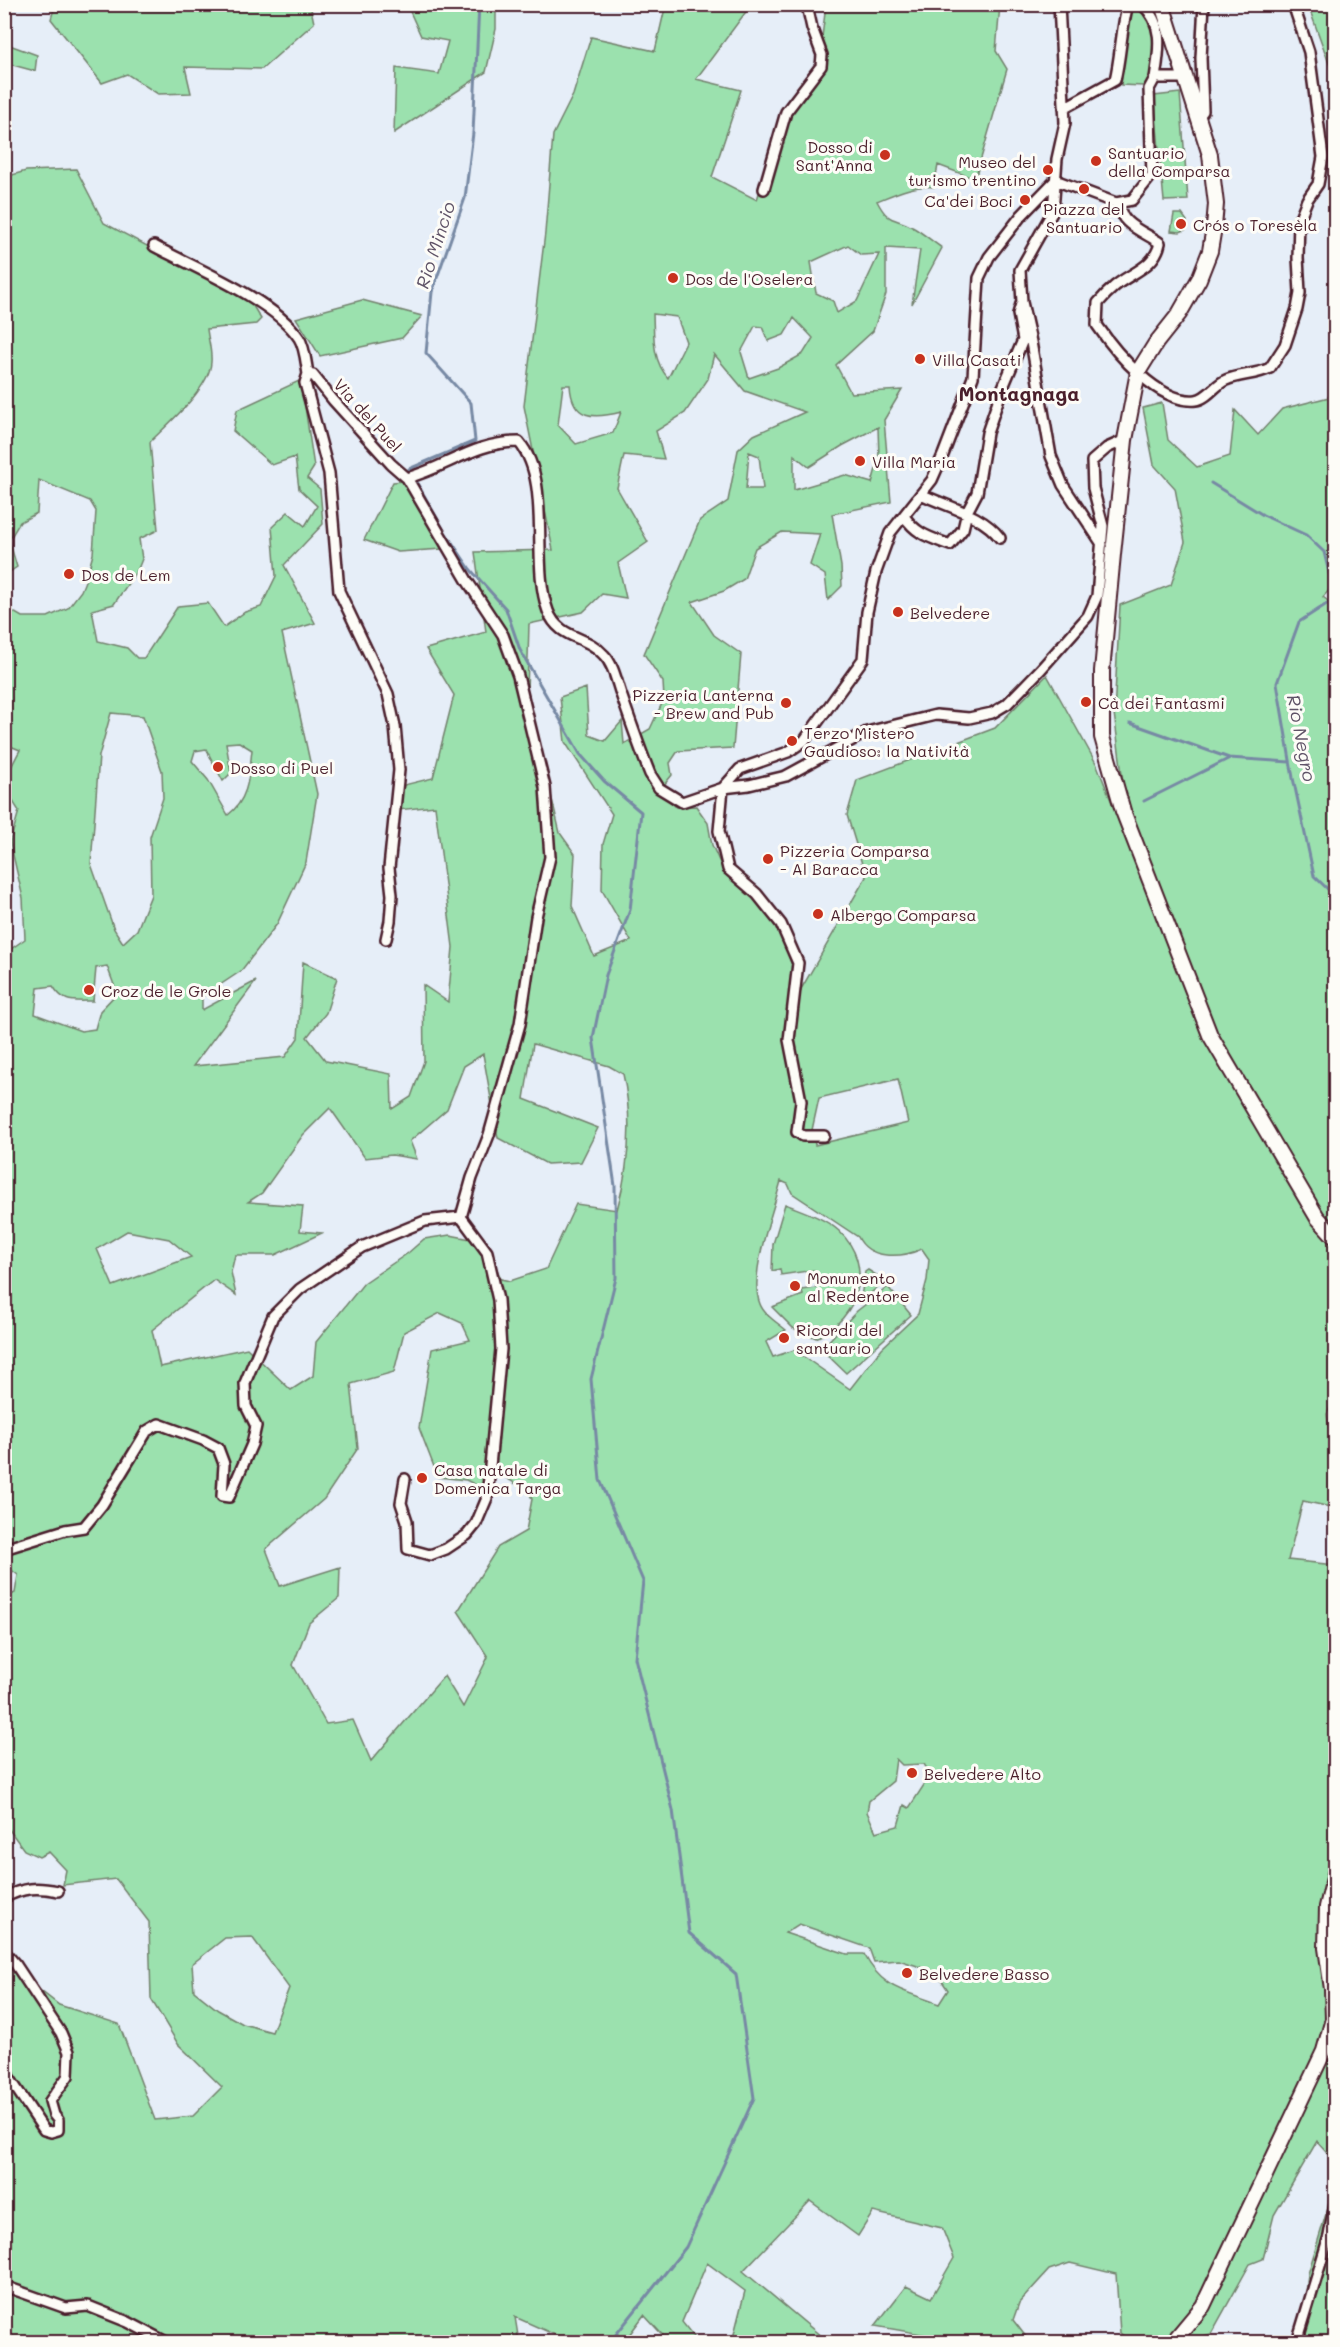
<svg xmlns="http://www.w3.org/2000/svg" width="1340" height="2347" viewBox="0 0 1340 2347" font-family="Mali,sans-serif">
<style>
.green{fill:#9be1ae;stroke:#72806c;stroke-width:1.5;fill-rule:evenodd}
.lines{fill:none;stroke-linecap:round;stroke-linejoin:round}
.stream{stroke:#7789a4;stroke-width:3}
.street-casing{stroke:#4a1f2b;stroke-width:14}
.secondary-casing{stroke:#4a1f2b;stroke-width:18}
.street{stroke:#fdfcf7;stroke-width:9}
.secondary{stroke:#fdfcf7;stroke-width:14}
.poi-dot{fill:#c8321e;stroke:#fdfcf7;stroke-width:2}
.labels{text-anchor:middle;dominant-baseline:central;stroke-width:6;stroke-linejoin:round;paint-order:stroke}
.poi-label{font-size:16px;fill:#4a1f2b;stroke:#fdfcf7;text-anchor:start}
.street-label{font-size:16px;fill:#4a1f2b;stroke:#fdfcf7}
.water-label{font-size:18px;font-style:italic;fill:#605468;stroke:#fdfcf7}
.quarter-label{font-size:20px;font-weight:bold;fill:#4a1f2b;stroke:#fdfcf7}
</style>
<rect width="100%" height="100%" fill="#e6eef8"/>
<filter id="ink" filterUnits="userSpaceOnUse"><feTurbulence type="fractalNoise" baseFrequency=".0167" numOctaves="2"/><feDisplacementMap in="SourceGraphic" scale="12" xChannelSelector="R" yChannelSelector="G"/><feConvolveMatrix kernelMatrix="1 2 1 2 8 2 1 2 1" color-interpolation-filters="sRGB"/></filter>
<g filter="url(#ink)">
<path class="green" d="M310 4 314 23 262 69 185 67 191 93 158 94 127 74 102 83 51 19 55 5Z
M407 5H496V29L486 72 394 133 396 68 439 74 448 41 421 36Z
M661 5H751L696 79 741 90 712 177 757 200 783 110 819 61 826 5H1000L996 51 1007 69 975 179 938 165 934 187C915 184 894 194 877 201 890 226 895 216 914 228 924 234 933 242 942 248L912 304 920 250 886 248V294L873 331 836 365 851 393 902 390 884 420 891 502 832 514 841 566 842 586 828 600 825 575 810 565 820 534 782 532 755 548 744 579 724 591 692 602 714 635 741 654 733 748 678 751 670 763 672 775 659 791 676 807 696 806 708 823 712 845 724 872 766 910 785 944 800 991 866 877 847 815 857 780 995 728 1047 675 1097 765 1205 1038 1312 1221 1335 1247V1397L1327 1414 1333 1461 1335 1463V1508L1303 1501 1288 1560 1335 1565 1336 1850 1321 1907 1327 2019 1319 2049 1197 2303 1168 2338 1162 2342H1132L1120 2333 1116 2274 1070 2263 1049 2270 1019 2303 1013 2320 1030 2342H937L939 2337 875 2326 906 2286 931 2298 954 2258 942 2228 873 2212 858 2236 810 2201 743 2271 828 2342H732L745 2291 707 2263 682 2322 698 2342H669L644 2315 626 2339 629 2342H571L515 2317 519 2342H5V1963L59 2005 119 2024 155 2120 193 2116 222 2087 178 2044 151 1999 149 1922 116 1879 63 1885 66 1870 49 1852 39 1857 24 1850 5 1824V1598L15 1593 18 1575 5 1565 4 954 25 939 23 898 10 842 19 811C1 785 6 776 20 750L5 744V607L22 617H48L68 608 81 591 87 576 93 554 96 511 90 501 39 480 37 513 20 522 9 540 17 567 5 575V177L26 171 76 169 104 223 250 301 261 319 256 324 207 329C208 339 212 351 211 362 210 388 168 424 150 442L158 530 139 539 142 559 138 569 114 604 92 610 98 641 127 648 137 658H144L178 606 208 603 224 627 245 612 261 607 276 576 272 527 288 512 305 526 317 506 299 489 295 457 272 465 233 431 237 410 301 380 314 467 307 478 320 489 323 524 284 565 315 623 282 633 317 794 306 862 277 924 241 971 202 997V1010L256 981 193 1066 285 1057 298 1038 303 962 337 978 326 1013 307 1037 326 1061 391 1074 392 1109 411 1097 424 1061 423 985 448 1002 453 947 435 806 398 810 404 785 433 778 454 695 426 649 486 632 475 552 553 550 524 406 545 233 553 135 573 95 591 37 655 51 665 8ZM848 245 861 255 879 254 857 301 837 313 833 301 816 293 811 262ZM653 314 677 317 686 342 668 378C652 360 654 337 653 314ZM794 318 813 338 803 354 778 368 749 378 741 352 755 326 762 327 768 341 784 335ZM714 354 745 391 805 412 754 435 738 450 728 501 700 520 644 654 663 682 664 699 650 729 624 744 622 721 605 741 589 735 586 688 560 697 565 742 612 814 603 844 602 890 631 941 594 956 572 906 575 854 560 833 527 693 529 624 583 612 602 594 626 598 618 563 648 542 617 488 624 455 664 459 656 431 685 413 708 379ZM563 385H570C572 420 594 419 621 412L613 433 576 444 558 425ZM878 427 879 458 872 483 845 475 794 490V455L809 467 842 446ZM749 452 759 456 763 489H746ZM111 713 143 716 162 771 163 798 150 837 151 895 137 930 123 943 114 929 91 864 99 756ZM239 742 252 750C249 775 249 799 228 815L208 780 192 761 195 751 206 749 223 781 231 773 226 743ZM107 966 117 993 100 1011 95 1029 81 1031 35 1014 38 988 53 986C64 1004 73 1001 93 1001L96 968ZM533 1044 609 1066 623 1074C633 1118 629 1166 617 1210L576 1204 546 1269 510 1281 501 1279 486 1242 450 1235 424 1239 408 1253 364 1283 316 1342 313 1376 291 1390 247 1348 160 1367 152 1330 214 1280 236 1295 231 1272 235 1255H275L322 1233 300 1231 303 1206 248 1202 262 1193 303 1135 330 1108 365 1158 392 1155 417 1159 410 1141 447 1109 464 1066 483 1054 498 1138 547 1164 581 1162 598 1128 524 1099ZM898 1079 908 1123 815 1145 812 1130 819 1098ZM781 1181 788 1184 792 1193 858 1237C869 1260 901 1258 922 1249L929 1259 927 1280 918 1314 882 1348 850 1389 794 1350 773 1357 766 1342 786 1330C778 1323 764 1315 760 1304 748 1275 773 1212 781 1181ZM127 1231 169 1239 191 1257 113 1286 97 1249ZM440 1313 462 1323 470 1340 432 1349 419 1428 438 1477 466 1480 482 1488 487 1466 529 1492 532 1499 526 1531 498 1547 458 1611 488 1657 463 1707 444 1676 371 1761 353 1720 326 1724 293 1665 309 1623 339 1598 340 1567 280 1586 266 1549 324 1499 358 1448 351 1384 394 1372 404 1332ZM896 1759 902 1765 924 1764 929 1772 924 1785 909 1808 904 1805 898 1826 876 1832 867 1812 869 1801 893 1781ZM799 1924 869 1948 874 1962 899 1960 936 1972 948 1990 939 2004C903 1990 883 1990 864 1954H847L785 1933ZM252 1937 289 1988 272 2032 243 2024 218 2010 194 1991 192 1964 225 1938Z
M1308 5H1335V80Z
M1134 7C1156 12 1156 50 1152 68 1151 74 1147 80 1144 86L1121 85 1130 10Z
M4 43 37 55 35 71 5 63Z
M1180 93 1188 200 1164 201 1154 96Z
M1174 214H1182L1187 221 1185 230 1180 232 1171 231Z
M362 300 422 316 402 338 320 356 296 318Z
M1335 392V588L1332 587 1323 597 1336 607V699L1333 706H1336V975L1334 989 1336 992 1335 1229 1322 1214 1216 1033 1125 797 1114 713 1120 605 1171 585 1185 542 1175 488 1154 465 1143 408 1162 403 1168 440 1197 467 1230 456 1235 410 1258 435 1282 409 1329 397Z
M404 481 442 549 398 552 364 540 393 482Z
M785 1204C802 1211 825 1218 839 1231 876 1266 858 1319 816 1338L793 1328 772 1307 803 1295 802 1290 816 1288V1284L819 1280 814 1270 781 1275 780 1269 772 1271 773 1244Z
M868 1270 881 1278 882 1283 860 1303 865 1272Z
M888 1287 911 1315 846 1373 821 1349 857 1311Z
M1335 2034V2161L1317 2141 1274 2215 1263 2259 1250 2264 1211 2334 1181 2342Z
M1335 2184V2342H1301L1308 2274Z"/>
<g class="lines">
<path class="stream" d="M409 469 475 441 471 403 426 353 432 292 465 198 473 133 479 4
M417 483 445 532 470 569 506 609 520 650 580 754 604 781 641 812 630 910 606 975 593 1038 615 1186 616 1278 591 1379 600 1480 643 1581 635 1658 673 1810 689 1933 736 1974 754 2098 686 2247 610 2342
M1211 483 1263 515 1306 535 1324 552 1335 598
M1336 598 1299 622 1277 683 1293 778 1314 876 1336 897
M1130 723 1229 758 1290 762
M1144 801 1228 759"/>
<g class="street-casing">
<path id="street" d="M1059 4 1065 123 1057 159 1053 211 1020 270 1022 302 1031 342 1051 456 1063 485 1102 544
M1142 4C1165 25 1159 51 1155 78
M1064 108 1115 80C1121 55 1121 29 1128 4
M1198 117 1203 111 1201 58 1204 4
M1055 180 1116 203 1132 200 1152 175 1149 89 1155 78H1185
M764 189 786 112 821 66 822 55 812 28 808 10 812 4
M1121 203C1115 223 1147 233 1160 243 1155 267 1132 272 1115 286 1109 291 1103 297 1098 303L1097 325C1116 353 1159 404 1196 400 1207 399 1216 384 1226 380 1240 374 1256 375 1270 368L1285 345 1297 309 1300 293 1298 258 1299 220 1307 200 1318 184 1323 157 1309 52 1293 4
M154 246C195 268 274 300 299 338 305 347 306 363 308 374
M308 374 313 375 333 400 391 464 407 478 468 582 503 635 518 676 545 787 550 857 536 917 520 1024 489 1135 472 1178 461 1217
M308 374 305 383 329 473 339 591 388 694 395 726 399 770 389 868 392 895 390 921 386 939
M407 478C448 467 474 442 519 442 553 482 530 563 548 611 559 640 587 635 604 655 614 665 617 684 622 697 631 723 640 749 650 774L659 788 682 802 723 788 749 785 786 776 867 732 936 715 969 718 992 713 1007 704 1041 669 1088 616 1097 596 1103 526 1093 488 1092 461 1107 448 1125 440
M921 494C947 507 982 514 1000 538
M904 516C917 535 929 537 950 545L963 529 967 512 977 493 987 433 1001 392 1023 340 1018 314 1021 304
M824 1136H803L797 1132 801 1101 789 1040 798 963 781 924 757 894 728 869 719 831 723 788 740 769 788 752 804 741 863 659 867 612 876 572 890 533 932 480 943 455 973 377 979 278 989 257 1021 216 1054 182
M405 1479 401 1503 407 1521 408 1549 430 1555 446 1549 467 1535 476 1524 487 1498 501 1349 498 1300 487 1252 461 1217
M4 1549 65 1530 84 1527 102 1505 147 1431 159 1424 203 1440 218 1448 224 1464 222 1496 229 1497 252 1444 256 1426 246 1406 245 1383 273 1316 300 1289 362 1247 425 1221 461 1217
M4 1898C23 1887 38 1887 58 1891
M4 1951 16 1965 61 2033 69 2052 68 2076 50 2101 54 2115 58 2120V2130L51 2132 44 2130 8 2076 4 2046
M4 2286 66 2308 88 2306 128 2322 166 2342
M1297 2342 1329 2236 1336 2197"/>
</g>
<g class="secondary-casing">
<path id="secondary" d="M1162 4 1210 155 1216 204 1214 227 1210 251 1199 279 1179 314 1156 343 1138 372 1125 440 1113 554 1102 671V737L1123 811 1210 1035 1317 1217 1336 1238
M1173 2342 1203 2306 1324 2051 1333 2019 1332 1989 1326 1948 1327 1907 1336 1870"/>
</g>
<use href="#street" class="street"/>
<use href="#secondary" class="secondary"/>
</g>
</g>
<g class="poi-dot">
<circle cx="885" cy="155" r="6"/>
<circle cx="1096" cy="161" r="6"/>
<circle cx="1048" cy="170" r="6"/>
<circle cx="1084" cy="189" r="6"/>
<circle cx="1025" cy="200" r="6"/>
<circle cx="1181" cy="224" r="6"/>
<circle cx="673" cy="278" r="6"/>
<circle cx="920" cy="359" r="6"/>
<circle cx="860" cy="461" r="6"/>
<circle cx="69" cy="574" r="6"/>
<circle cx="898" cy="612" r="6"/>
<circle cx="1086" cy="702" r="6"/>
<circle cx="786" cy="703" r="6"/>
<circle cx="792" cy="741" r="6"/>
<circle cx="218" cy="767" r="6"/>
<circle cx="768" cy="859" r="6"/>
<circle cx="818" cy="914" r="6"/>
<circle cx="89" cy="990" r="6"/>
<circle cx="795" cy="1286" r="6"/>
<circle cx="784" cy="1338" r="6"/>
<circle cx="422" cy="1478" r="6"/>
<circle cx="912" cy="1773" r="6"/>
<circle cx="907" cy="1973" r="6"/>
</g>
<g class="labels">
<g class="poi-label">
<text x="873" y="146" text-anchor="end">Dosso di<tspan x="873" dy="18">Sant'Anna</tspan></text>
<text x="1108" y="152">Santuario<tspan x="1108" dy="18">della Comparsa</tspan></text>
<text x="1036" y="161" text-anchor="end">Museo del<tspan x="1036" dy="18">turismo trentino</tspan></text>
<text x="1013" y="200" text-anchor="end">Ca'dei Boci</text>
<text x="1084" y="208" text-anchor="middle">Piazza del<tspan x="1084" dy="18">Santuario</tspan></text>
<text x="1193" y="224">Crós o Toresèla</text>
<text x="685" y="278">Dos de l'Oselera</text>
<text x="932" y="359">Villa Casati</text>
<text x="872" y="461">Villa Maria</text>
<text x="81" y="574">Dos de Lem</text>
<text x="910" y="612">Belvedere</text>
<text x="774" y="694" text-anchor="end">Pizzeria Lanterna<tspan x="774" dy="18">- Brew and Pub</tspan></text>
<text x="1098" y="702">Cà dei Fantasmi</text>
<text x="804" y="732">Terzo Mistero<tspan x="804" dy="18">Gaudioso: la Natività</tspan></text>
<text x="230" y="767">Dosso di Puel</text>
<text x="780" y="850">Pizzeria Comparsa<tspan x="780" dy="18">- Al Baracca</tspan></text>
<text x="830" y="914">Albergo Comparsa</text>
<text x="101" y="990">Croz de le Grole</text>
<text x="807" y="1277">Monumento<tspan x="807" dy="18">al Redentore</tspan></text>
<text x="796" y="1329">Ricordi del<tspan x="796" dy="18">santuario</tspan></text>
<text x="434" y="1469">Casa natale di<tspan x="434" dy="18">Domenica Targa</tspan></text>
<text x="924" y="1773">Belvedere Alto</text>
<text x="919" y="1973">Belvedere Basso</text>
</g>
<g class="street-label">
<text transform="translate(368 415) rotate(48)">Via del Puel</text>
</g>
<g class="water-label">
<text transform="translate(435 245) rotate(-72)">Rio Mincio</text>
<text transform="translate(1302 738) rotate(79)">Rio Negro</text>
</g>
<g class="quarter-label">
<text x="1019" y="393">Montagnaga</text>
</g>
</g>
<rect width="1340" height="2347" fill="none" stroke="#fdfcf7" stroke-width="24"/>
<rect x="12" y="12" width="1316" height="2323" fill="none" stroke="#4a1f2b" stroke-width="2" filter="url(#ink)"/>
</svg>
